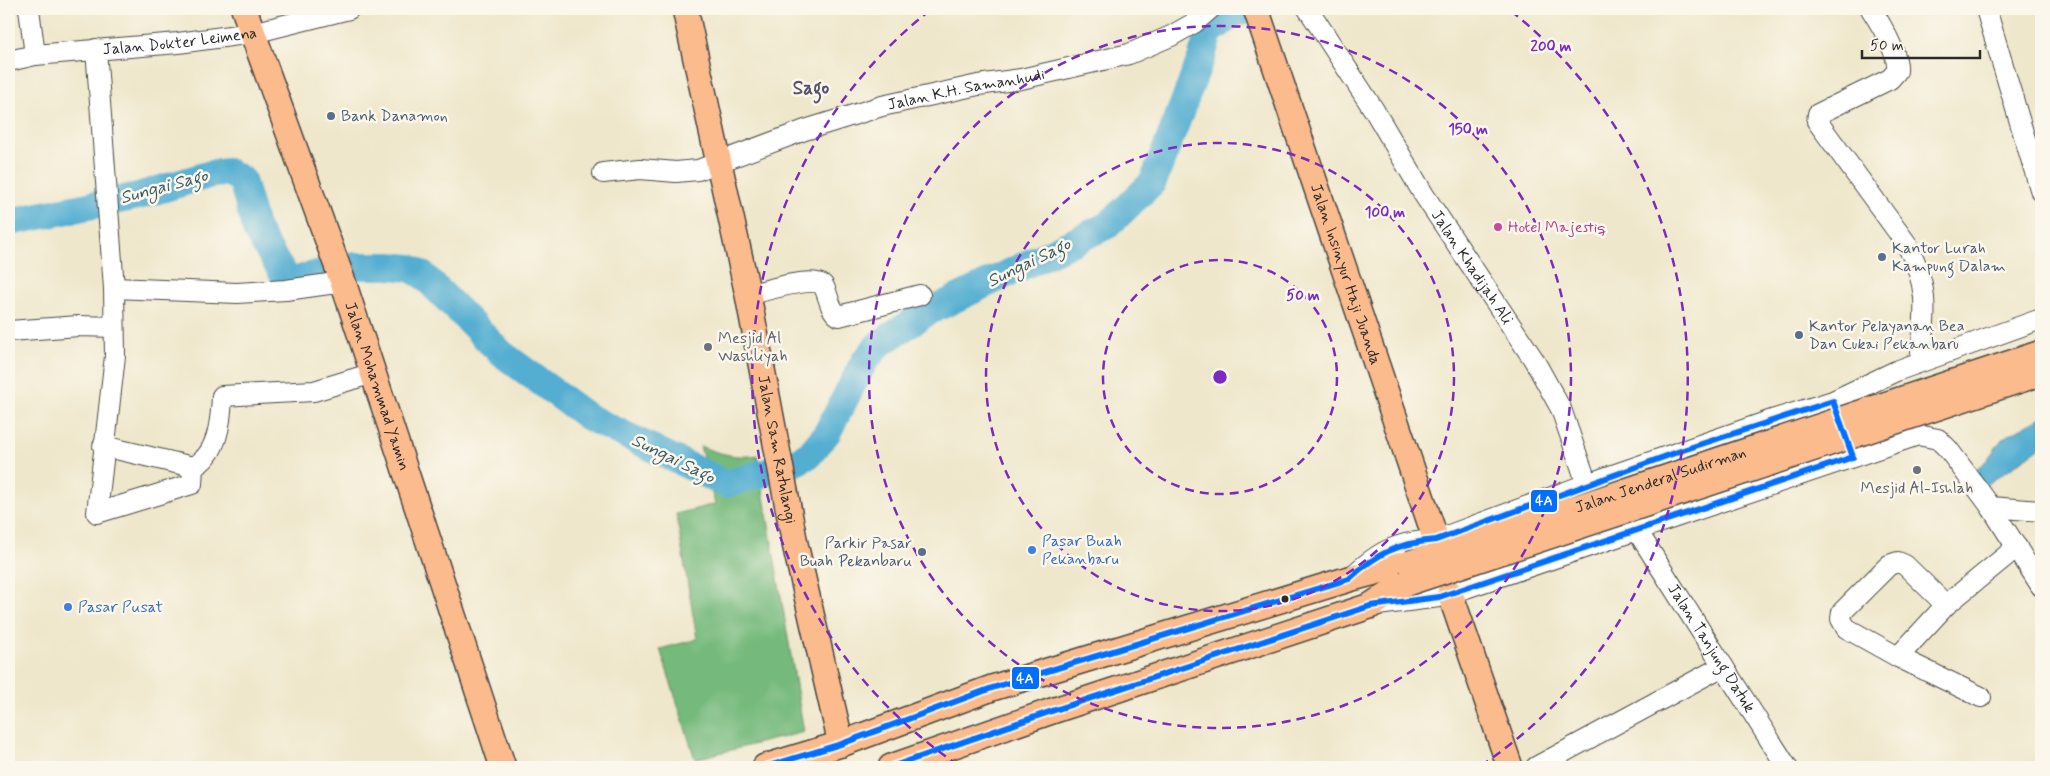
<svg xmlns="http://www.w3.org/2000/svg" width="2050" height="776" viewBox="0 0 2050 776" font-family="Mynerve,sans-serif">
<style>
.forest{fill:#75b97c;stroke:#507254}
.water{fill:#53aed1;stroke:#3f6c7e}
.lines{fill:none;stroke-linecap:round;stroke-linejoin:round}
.river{stroke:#53aed1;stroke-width:28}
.minor-casing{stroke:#484743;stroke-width:22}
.major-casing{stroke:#484743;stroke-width:28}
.minor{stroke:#fff;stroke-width:20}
.major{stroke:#fbbb8c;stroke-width:25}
.major-bridge-casing{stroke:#484743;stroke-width:28;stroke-linecap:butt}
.major-bridge{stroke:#fbbb8c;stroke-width:25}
.bus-1-casing{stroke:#fbf7ec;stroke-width:10}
.bus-1{stroke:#006eff;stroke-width:6}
.ring{fill:none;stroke:#7b2cbf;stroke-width:2.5;stroke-dasharray:9 6}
.service-dot{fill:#5c6f8a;stroke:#fbf7ec;stroke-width:2}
.hotel-dot{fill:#d1479c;stroke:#fbf7ec;stroke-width:2}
.worship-dot{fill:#6b7280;stroke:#fbf7ec;stroke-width:2}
.shop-dot{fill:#3f7fe0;stroke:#fbf7ec;stroke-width:2}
.bus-dot{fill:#2b2b2b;stroke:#fbf7ec;stroke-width:2}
.labels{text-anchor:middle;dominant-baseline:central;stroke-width:5;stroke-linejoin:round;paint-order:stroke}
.street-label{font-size:16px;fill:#2b2b2b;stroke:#fbf7ec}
.service-label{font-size:16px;fill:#4e5e75;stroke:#fbf7ec;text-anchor:start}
.hotel-label{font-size:16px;fill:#b23c85;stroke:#fbf7ec;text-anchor:start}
.worship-label{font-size:16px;fill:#5b616d;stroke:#fbf7ec;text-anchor:start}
.shop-label{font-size:16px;fill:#366cbe;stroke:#fbf7ec;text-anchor:start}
.water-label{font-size:18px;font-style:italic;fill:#395965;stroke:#fbf7ec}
.quarter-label{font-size:19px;font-weight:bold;fill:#58546c;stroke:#fbf7ec}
.centre{fill:#7b2cbf;stroke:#fbf7ec;stroke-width:2.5}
.ring-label{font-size:15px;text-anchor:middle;font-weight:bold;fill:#7b2cbf;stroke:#fbf7ec;stroke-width:5;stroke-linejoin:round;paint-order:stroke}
.line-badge{stroke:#fbf7ec;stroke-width:2}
.badge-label{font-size:14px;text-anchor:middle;font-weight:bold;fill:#fff}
</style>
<rect width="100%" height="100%" fill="#fbf7ec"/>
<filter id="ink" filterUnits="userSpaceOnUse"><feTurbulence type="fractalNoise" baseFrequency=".02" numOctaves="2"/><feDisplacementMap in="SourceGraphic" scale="10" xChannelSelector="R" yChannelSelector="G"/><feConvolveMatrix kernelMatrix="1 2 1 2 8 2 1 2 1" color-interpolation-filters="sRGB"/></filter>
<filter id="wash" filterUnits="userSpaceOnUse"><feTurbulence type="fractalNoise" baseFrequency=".0096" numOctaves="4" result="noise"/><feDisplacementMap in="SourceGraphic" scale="20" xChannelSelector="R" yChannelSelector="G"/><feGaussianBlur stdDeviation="1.12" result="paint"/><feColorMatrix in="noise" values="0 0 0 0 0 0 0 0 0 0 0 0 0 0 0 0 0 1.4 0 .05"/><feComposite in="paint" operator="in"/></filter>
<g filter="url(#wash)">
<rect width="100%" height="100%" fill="#efe7cb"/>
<path class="forest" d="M700 446C716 453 739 459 757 455L804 732 695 759 660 649 697 639 676 514 715 504Z"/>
<path class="water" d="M2041 417V447L1982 488 1971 473 1986 461 2003 438Z"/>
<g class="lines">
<path class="river" d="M9 222 138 196 211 174 228 172 242 180 256 230 287 280 293 281 338 268 357 266H389L410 268 424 276 501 353 588 417 726 484 786 467 809 455 827 433 864 362 879 344 926 313 1108 225 1153 182 1202 56 1209 32 1233 14 1247 9"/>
</g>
</g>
<g filter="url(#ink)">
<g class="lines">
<g class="minor-casing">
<g id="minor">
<path d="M29 9 35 55"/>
<path id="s1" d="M1308 9 1374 110 1424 195 1534 360 1561 409 1587 484"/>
<path d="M1871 9C1880 23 1899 54 1897 71L1890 79 1818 114 1817 121 1906 243C1931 289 1925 313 1920 362"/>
<path d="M1986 9 2041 192"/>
<path d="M96 49 114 288 115 356 97 513 192 484 193 467C218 455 221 421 222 396L314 391 373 373"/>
<path id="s2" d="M9 61 35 55 178 43 253 33 349 9"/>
<path id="s3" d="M603 173 640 169 676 172 698 170 805 130 882 106 978 85 1021 79 1129 54 1171 36 1194 23 1210 9"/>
<path d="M114 288 237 293 286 290 343 282"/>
<path d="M748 295C764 291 810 276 823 285 829 295 829 310 839 316L920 295"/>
<path d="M9 331 79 326 114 327"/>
<path d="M103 446 193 467"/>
<path d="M1991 507 2041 586"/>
<path id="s4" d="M1636 529 1787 767"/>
<path d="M1349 579C1378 552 1395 542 1436 540L1587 484 1775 419 1833 401 1896 371 2041 319"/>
<path d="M1946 605 1905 565 1898 562 1889 565 1842 612 1841 619 1846 628 1898 657 1981 697"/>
<path d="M1370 606 1439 597 1918 435 1938 439 1948 449 1991 507 2041 511"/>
<path d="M1898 657 1946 605 2017 547"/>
<path d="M1536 767 1723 666"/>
</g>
</g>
<g class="major-casing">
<g id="major">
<path id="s5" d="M244 9 343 282 503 767"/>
<path id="s6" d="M685 9 748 295 795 544 841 744"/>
<path id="s7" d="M1256 9 1436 540"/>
<path d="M1450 593 1510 767"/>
<path d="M765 767 841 744 992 688 1349 579 1410 563"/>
<path d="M891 767 1052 711 1370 606 1404 584"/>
</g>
</g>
<use href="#minor" class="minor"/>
<use href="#major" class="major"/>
<g class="major-bridge-casing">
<g id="major-bridge">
<path id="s8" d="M1410 563 2041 353"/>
<path d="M1404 584 2041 373"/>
</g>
</g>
<use href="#major-bridge" class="major-bridge"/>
<g class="bus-1-casing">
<path id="bus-1" d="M765 767 841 744 992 688 1349 579C1377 553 1398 543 1436 540L1683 450 1833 401 1853 457 1439 597 1370 606 1052 711 891 767"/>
</g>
<use href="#bus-1" class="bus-1"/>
</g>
</g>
<g class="ring">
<circle cx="1220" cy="377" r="117"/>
<circle cx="1220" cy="377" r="234"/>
<circle cx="1220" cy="377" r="351"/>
<path d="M958 765A468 468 0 0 1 929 11M1511 11A468 468 0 0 1 1482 765"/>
</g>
<g class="service-dot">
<circle cx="331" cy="116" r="5"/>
<circle cx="1882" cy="257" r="5"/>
<circle cx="1799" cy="335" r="5"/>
<circle cx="922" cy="552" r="5"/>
</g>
<circle class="hotel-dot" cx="1498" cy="227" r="5"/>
<g class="worship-dot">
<circle cx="708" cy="347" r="5"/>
<circle cx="1917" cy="470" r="5"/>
</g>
<g class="shop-dot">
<circle cx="1032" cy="550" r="5"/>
<circle cx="68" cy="607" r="5"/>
</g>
<circle class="bus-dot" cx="1285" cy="599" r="4.5"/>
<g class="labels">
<g class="street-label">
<text stroke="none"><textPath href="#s2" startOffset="172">Jalan Dokter Leimena</textPath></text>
<text stroke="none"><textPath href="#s3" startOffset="376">Jalan K.H. Samanhudi</textPath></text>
<text stroke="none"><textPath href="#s1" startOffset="306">Jalan Khadijah Ali</textPath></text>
<text stroke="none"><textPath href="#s7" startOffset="280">Jalan Insinyur Haji Juanda</textPath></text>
<text stroke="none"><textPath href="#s5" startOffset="400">Jalan Mohammad Yamin</textPath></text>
<text stroke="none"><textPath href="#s6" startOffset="450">Jalan Sam Ratulangi</textPath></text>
<text stroke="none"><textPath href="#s8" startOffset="264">Jalan Jenderal Sudirman</textPath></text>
<text stroke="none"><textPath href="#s4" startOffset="141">Jalan Tanjung Datuk</textPath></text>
</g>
<g class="service-label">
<text x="341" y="116">Bank Danamon</text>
<text x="1892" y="248">Kantor Lurah<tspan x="1892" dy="18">Kampung Dalam</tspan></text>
<text x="1809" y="326">Kantor Pelayanan Bea<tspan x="1809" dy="18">Dan Cukai Pekanbaru</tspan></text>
<text x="912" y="543" text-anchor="end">Parkir Pasar<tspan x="912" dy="18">Buah Pekanbaru</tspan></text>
</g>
<g class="hotel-label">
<text x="1508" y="227">Hotel Majestiq</text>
</g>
<g class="worship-label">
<text x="718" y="338">Mesjid Al<tspan x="718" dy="18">Washliyah</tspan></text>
<text x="1917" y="488" text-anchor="middle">Mesjid Al-Ishlah</text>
</g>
<g class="shop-label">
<text x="1042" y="541">Pasar Buah<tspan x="1042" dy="18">Pekanbaru</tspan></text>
<text x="78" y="607">Pasar Pusat</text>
</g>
<g class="water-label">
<text transform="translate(164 187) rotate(-15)">Sungai Sago</text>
<text transform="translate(1029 263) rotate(-26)">Sungai Sago</text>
<text transform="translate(673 459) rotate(26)">Sungai Sago</text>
</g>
<g class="quarter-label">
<text x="811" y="88">Sago</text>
</g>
</g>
<circle cx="1220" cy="377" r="8" class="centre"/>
<g class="ring-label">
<text x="1551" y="51">200 m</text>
<text x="1468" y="134">150 m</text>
<text x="1385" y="217">100 m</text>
<text x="1303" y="300">50 m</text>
</g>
<g class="line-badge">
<rect x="1530" y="489" width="28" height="24" rx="5" fill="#006eff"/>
<rect x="1011" y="666" width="29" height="24" rx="5" fill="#006eff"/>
</g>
<g class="badge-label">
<text x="1544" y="505">4A</text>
<text x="1025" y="683">4A</text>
</g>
<rect width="2050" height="776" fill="none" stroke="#fbf7ec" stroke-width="30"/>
<path d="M1862 50v8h118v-8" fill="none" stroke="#2b2b2b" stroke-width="2.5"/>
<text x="1870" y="50" font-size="15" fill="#2b2b2b" stroke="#fbf7ec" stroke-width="4" paint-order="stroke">50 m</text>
</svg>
